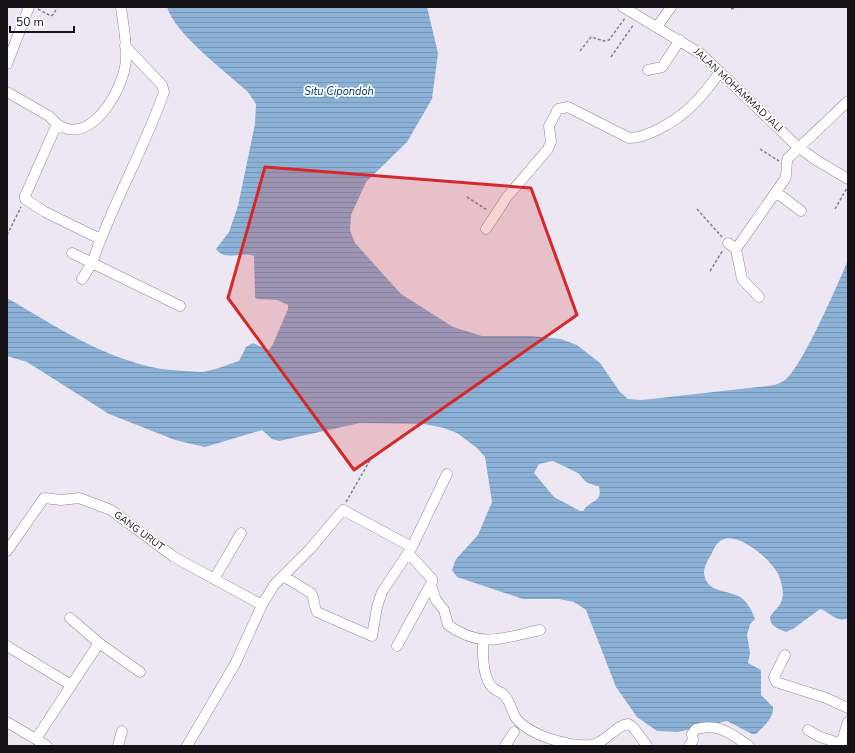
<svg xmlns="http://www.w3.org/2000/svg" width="855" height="753" viewBox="0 0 855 753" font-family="'Nunito Sans',sans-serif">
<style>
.water{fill:url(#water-rules);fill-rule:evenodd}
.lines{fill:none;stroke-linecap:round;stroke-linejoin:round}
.minor-casing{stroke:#8e8893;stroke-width:11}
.path{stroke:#86828a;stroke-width:1.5;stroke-dasharray:3 2;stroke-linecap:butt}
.minor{stroke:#fff;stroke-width:10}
.marked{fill:#d62828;fill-opacity:0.2;stroke:#d62828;stroke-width:3;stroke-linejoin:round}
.labels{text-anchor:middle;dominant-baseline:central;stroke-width:3.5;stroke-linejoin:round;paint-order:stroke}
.street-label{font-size:10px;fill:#161318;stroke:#fff}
.water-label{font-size:11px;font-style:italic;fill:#003d6b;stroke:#fff}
</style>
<defs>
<pattern id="water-rules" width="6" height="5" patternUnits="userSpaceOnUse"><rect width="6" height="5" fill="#8cb1d6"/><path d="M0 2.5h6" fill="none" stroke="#7897b7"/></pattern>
</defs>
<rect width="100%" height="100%" fill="#ede7f3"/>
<path class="water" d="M167 7H427L438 53 432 99 407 142 366 182 351 215 350 230 355 243 401 294 453 327 482 336H532L561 339 577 345 600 363 620 392 628 399 642 400 758 387C767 386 777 386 785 380 801 369 839 282 848 260V618C838 624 830 612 820 609L793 629 786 632C778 629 770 626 770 617 773 612 780 606 782 600 784 592 782 584 779 576 773 561 735 527 719 542 715 545 713 551 711 555 707 561 702 570 705 578 710 593 729 590 740 597 748 602 752 611 755 619L750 624 747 635 750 653 748 663 761 670V695L773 707C774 718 763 727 756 734H752L727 721 678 732 657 731 637 717 616 687 586 610 574 602 559 599H523L457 577 452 570 456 559 478 535 492 502 485 457 477 448 457 433 444 428 424 424 360 423 279 441 272 439 262 430 205 447 175 440 109 414 27 362 7 356V298C62 330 121 370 186 371 193 371 201 373 207 371 218 369 229 364 239 361L246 347 253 343 269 350 273 344 288 309V305L277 300 257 299 255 297 254 256C242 251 225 262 216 249L229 232 238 206 255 124 256 104 248 92C226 72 175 34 167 7ZM553 461 578 473 586 482 596 486H599C603 504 590 499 583 511H580L554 497 534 473 539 464Z"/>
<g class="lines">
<g class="minor-casing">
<path id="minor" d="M623 7 701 54 798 147 816 160 848 179
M657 27 671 7
M125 46 162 85 164 92C144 150 112 204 92 263L180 306
M7 64 29 7
M648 70 662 67 680 40
M7 92 49 116 57 124
M776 192 801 211
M486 229 507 197 548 149 551 142 549 126 558 109 568 107 629 138C640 138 649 134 659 129 688 114 701 98 720 72
M100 239 45 212 25 199V196L57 124C91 148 125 87 126 59 127 42 123 24 121 7
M728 243 736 249 785 179C788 172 785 166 788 158L848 101
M736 249 742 279 759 297
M72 253 92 263 82 279
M7 551 44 498 61 500 79 498 111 510 174 557 262 605
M283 576 311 593C315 599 313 605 317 612L372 636 377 607 382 592 412 547
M214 579 241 533
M431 586 436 600 444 610 448 625C482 649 503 638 540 630
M70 618 99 643
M483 641C483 654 482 678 493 688 496 691 502 692 505 696 511 703 512 713 516 718 530 736 570 747 591 745 606 743 614 726 628 724L633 727 647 746
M7 646 71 685
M397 646 432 582V579L409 554
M785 655 774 677 776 682 826 698 848 708
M7 722 47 746
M808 730 818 736 841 744V746
M36 739 99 643 140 672
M118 746 122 731
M187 746 235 664 262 605 274 585 310 549 343 510 412 547 447 474
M505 746 514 732
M689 746 693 740 692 734 696 729C719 723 730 733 749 746
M843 746 841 744 848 722"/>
</g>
<path class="path" d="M38 9 51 16 54 14 57 7
M731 9 738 7
M580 51 591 37 604 41 609 40 625 18
M611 57 634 24
M760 149 779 161
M467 197 487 210
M697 209 722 237
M835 209 847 188
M7 235 21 207
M710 271 723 250
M346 502 373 455"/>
<use href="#minor" class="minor"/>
</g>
<path class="marked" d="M265 167 531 188 577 315 354 470 228 298Z"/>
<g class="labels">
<g class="street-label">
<text transform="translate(738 90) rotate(43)">JALAN MOHAMMAD JALI</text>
<text transform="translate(139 531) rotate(36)">GANG URUT</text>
</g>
<g class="water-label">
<text x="339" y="91">Situ Cipondoh</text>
</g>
</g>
<rect width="855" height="753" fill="none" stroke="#161318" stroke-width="16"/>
<path d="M10 26v6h64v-6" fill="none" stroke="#161318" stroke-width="2"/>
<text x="16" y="26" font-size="12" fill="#161318" stroke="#ffffff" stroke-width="3" paint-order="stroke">50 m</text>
</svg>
